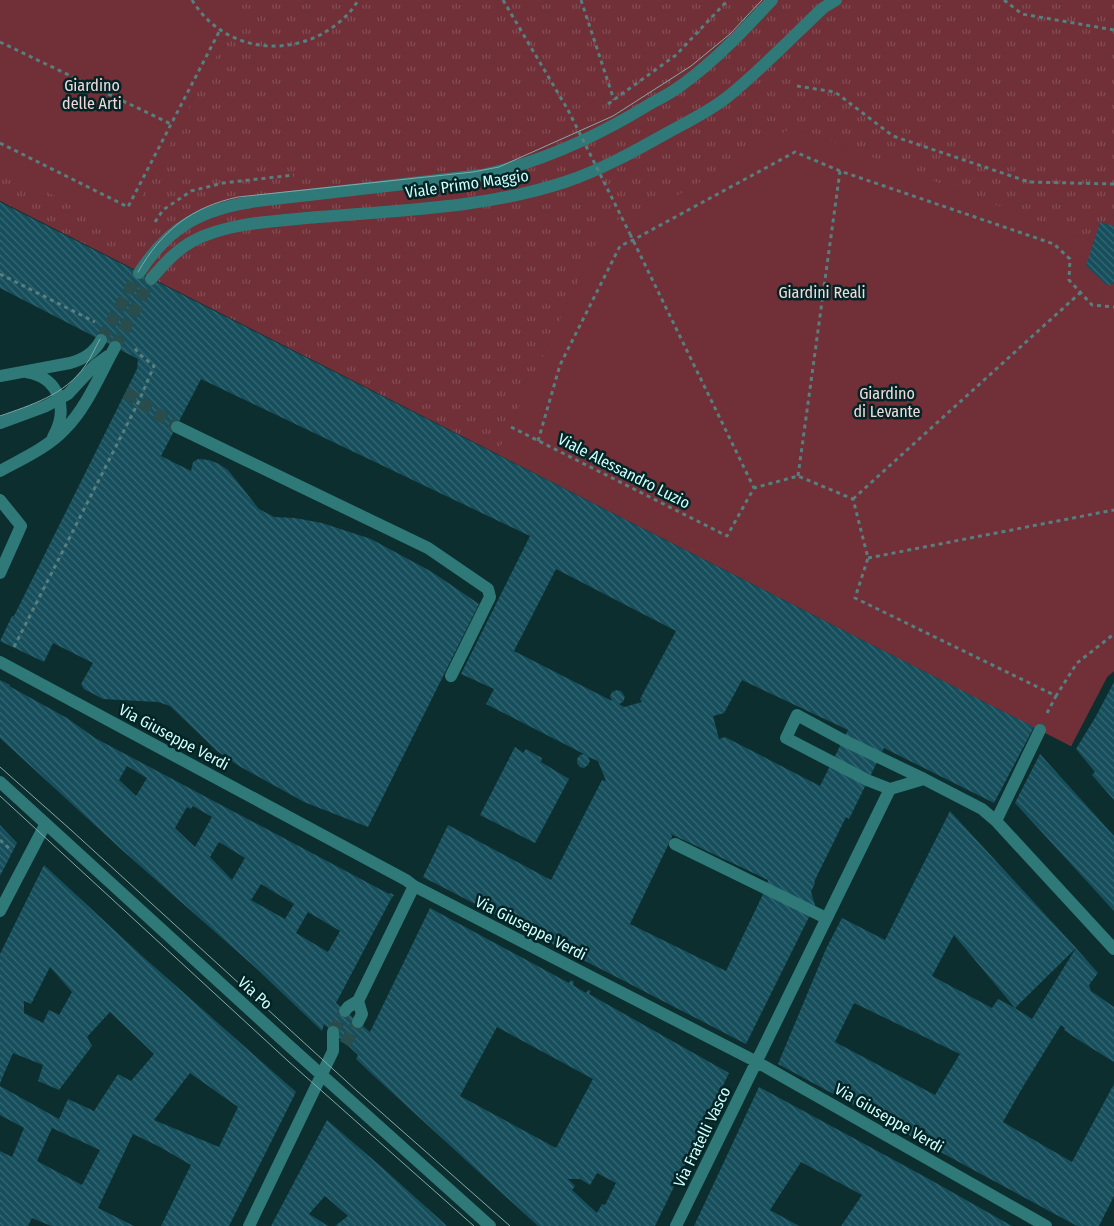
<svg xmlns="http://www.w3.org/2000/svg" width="1114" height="1226" viewBox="0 0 1114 1226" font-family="'Fira Sans Condensed',sans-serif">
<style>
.grass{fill:url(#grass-tufts)}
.garden{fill:#712f37}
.building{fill:url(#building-back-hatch);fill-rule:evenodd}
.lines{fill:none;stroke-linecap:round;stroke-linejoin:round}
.minor-tunnel{stroke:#294d4d;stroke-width:12;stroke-dasharray:12 6;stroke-linecap:butt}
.path{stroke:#587f7f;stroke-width:3;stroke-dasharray:4 4;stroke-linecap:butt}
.minor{stroke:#2f7979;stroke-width:12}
.tram{stroke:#80aaaa;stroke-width:1}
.path-bridge{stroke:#587f7f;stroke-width:3;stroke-dasharray:4 4;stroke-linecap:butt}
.labels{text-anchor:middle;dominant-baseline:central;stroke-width:5;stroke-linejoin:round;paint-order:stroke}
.park-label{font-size:16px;fill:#f2dadb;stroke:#022425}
.street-label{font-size:16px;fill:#cffffe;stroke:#022425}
</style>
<defs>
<pattern id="grass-tufts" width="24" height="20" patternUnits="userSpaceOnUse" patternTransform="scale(1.25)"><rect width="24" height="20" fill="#712f37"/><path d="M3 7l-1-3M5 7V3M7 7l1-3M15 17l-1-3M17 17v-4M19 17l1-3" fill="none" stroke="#844e55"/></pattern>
<pattern id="building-back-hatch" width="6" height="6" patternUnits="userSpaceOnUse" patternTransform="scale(1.25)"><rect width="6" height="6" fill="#164e5b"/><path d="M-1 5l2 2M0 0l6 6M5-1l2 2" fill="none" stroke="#376974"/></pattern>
</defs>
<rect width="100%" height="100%" fill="#0c2e2e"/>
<path class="grass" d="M0 0H1114V671L1107 677 1071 746 0 201Z"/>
<path class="garden" d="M0 0H231L241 10 124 230 0 169Z
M793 127 1093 242 1086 266 1107 285 1114 284V671L1107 677 1071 746 497 454 603 228 643 207 646 214Z"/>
<path class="building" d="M0 202 1034 727 994 803 884 748 849 819 846 817 814 882 815 883 811 892 815 905 746 1044 423 877 448 825 551 880 602 780 606 781 598 761 588 757 590 761 588 765 584 768 580 767 577 763V759L580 755 584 754 486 704 494 689 461 674 530 536 201 379 161 456 191 471 193 462 198 459 209 460 219 464 228 470 259 509 274 517 295 518 322 523 371 539 432 572 479 604 368 827 304 802 239 766 217 751 170 706 158 702 103 699 84 689 81 684 93 663 53 643 44 662 0 641 12 616H14L137 369 138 359 0 288ZM556 569 676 631 640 699 642 702 624 707 619 704 623 702 625 697 621 691 617 690 612 692 610 696 612 701 514 651ZM742 680 848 730 820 786 725 737 719 739 713 716 724 713ZM671 834 768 880 766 888 726 971 630 924 672 837Z
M1100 222 1114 226V284L1107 285 1086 266Z
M0 680 10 685 9 686 67 718 95 738 389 894 390 893 394 895 391 899 336 1003 370 1032 430 908 569 983 571 980 574 982 573 985 579 989 586 993 588 990 591 991 589 994 729 1073 655 1226H538L374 1076 356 1059 358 1055 333 1032 324 1024 322 1031 257 969 122 850 0 738ZM127 766 147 778 136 796 119 780ZM193 806 212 817 195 847 175 828 187 807 191 809ZM219 842 245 858 232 880 210 857ZM261 884 294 904 285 919 251 900ZM308 912 340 931 328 952 296 933ZM497 1027 593 1079 556 1148 460 1096ZM597 1173 616 1183 605 1205 602 1204 597 1213 572 1190 575 1186 568 1179H580L590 1185Z
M1114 682V800L1092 775 1095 772 1076 749 1095 718Z
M515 747 523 753 526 749 542 758 541 762 569 779 535 843 480 815Z
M1040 754 1114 836V911L1015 803Z
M950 811 1076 948 1015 1008 1032 1019 1076 948 1098 973 1089 985 1091 991 1114 1007V1062L1077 1039 1064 1030 1065 1028 1061 1025 1024 1085 1003 1122 1072 1162 1114 1084V1196L1099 1226H1077L778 1064 826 949 842 918 885 940ZM954 935 1015 1008 998 999 992 1008 932 976ZM854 1003 960 1054 935 1095 835 1042Z
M0 825 17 843 0 876Z
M44 865 141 955 296 1092 229 1226H161L191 1165 158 1146 133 1134 98 1208 134 1226H51L32 1218 28 1226H0V1151L12 1157 24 1128 0 1115V1086L59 1119 68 1099 94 1111 118 1074 131 1081 154 1054 110 1012 87 1037 92 1046 59 1090 38 1081 43 1065 13 1053 0 1083V954ZM50 967 72 992 59 1015 49 1010 43 1023 24 1013V1001L31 1004ZM190 1073 238 1107 219 1147 154 1120ZM52 1128 100 1150 82 1185 37 1161Z
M759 1087 929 1179 1012 1226H841L862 1195 801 1162 770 1210 799 1226H694Z
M327 1120 385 1170 447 1226H335L348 1216 325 1196 309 1214 328 1226H271Z"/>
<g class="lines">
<path class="minor-tunnel" d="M101 340 139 273
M115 347 151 279
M126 392 177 427
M333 1032 345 1011
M345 1044 358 1022"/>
<path class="path" d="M192 0C220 46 276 58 322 34 336 26 351 14 358 0
M503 0 568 110
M581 0 614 100
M1004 0 1022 14 1114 30
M0 42 171 124
M797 86 835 92 893 136 1029 182 1114 184
M608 104 676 55 728 0
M0 143 128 207 220 30
M155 222 163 210 191 191 223 183 294 175
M630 234 754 488
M0 274 95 322
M511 427 727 536 754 488 798 476 853 499 868 558 855 598 1056 696 1077 663 1114 634
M538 441 560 365 620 246 633 240 795 152 840 171 1054 244 1070 259 1069 280 1092 305 1114 307
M798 476 840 171
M853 499 1081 292
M868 558 1114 510
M14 647 139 401 154 366 138 353 135 348
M1047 713 1056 696
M0 840 11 850"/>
<path class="minor" d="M139 273C170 225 203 209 257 201L482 175C542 162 598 136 650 104 661 98 673 92 683 84 716 60 744 30 772 0
M151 279C163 265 176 250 193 241 228 222 279 221 318 217 401 210 486 208 565 182 601 170 635 151 667 133 687 122 708 112 726 98 760 71 791 38 823 8L836 0
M26 372C60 377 69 410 53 437
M0 376 70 363C84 359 94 353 101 340
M0 423 46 406 68 394 94 366 108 356
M177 427 428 548 488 589 490 597 451 676
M0 471C22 459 47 448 65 429 87 407 100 374 115 347
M0 500 21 526 0 573
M0 662 406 880 414 886 757 1062 1046 1226
M924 779 843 740 797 715 786 738 867 780 890 789 924 779 982 809 996 821 1114 949
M0 782 286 1043 490 1226
M996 821 1040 730
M675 844 826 918
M0 911 45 825
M358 1001 362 1014 358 1022
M345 1011 348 1007 358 1001 414 886
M249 1226 333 1051V1032
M676 1226 890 789"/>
<path class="tram" d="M138 272C162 230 192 207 238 197L473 172 499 167 613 116 691 66 730 34 762 0
M0 416C31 405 65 395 85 366 91 358 95 348 100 339
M0 767 71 830 357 1091 510 1226
M0 796 288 1061 474 1226"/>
<path class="path-bridge" d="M568 110 630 234"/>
</g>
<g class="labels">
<g class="park-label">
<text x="92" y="85">Giardino<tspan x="92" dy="18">delle Arti</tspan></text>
<text x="822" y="292">Giardini Reali</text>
<text x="887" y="393">Giardino<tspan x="887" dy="18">di Levante</tspan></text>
</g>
<g class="street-label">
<text transform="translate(467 184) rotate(-8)">Viale Primo Maggio</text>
<text transform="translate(624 471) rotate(27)">Viale Alessandro Luzio</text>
<text transform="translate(174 737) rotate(28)">Via Giuseppe Verdi</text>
<text transform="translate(531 928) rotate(27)">Via Giuseppe Verdi</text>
<text transform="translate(255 993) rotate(42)">Via Po</text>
<text transform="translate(889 1118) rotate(30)">Via Giuseppe Verdi</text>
<text transform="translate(702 1137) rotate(-64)">Via Fratelli Vasco</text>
</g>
</g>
</svg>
